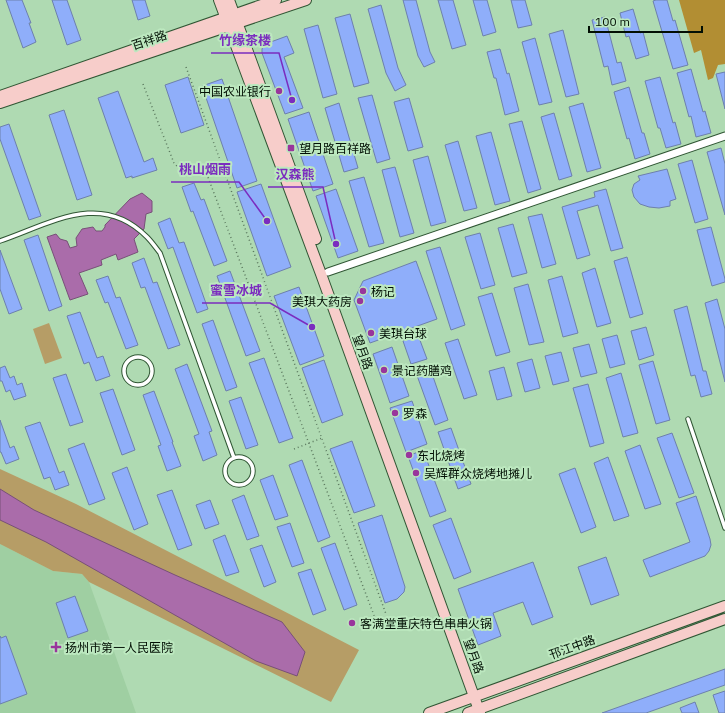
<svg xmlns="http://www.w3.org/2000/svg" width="725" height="713" viewBox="0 0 725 713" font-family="'IBM Plex Sans','Noto Sans SC',sans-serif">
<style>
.built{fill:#9fcfa2}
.green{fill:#b69d66}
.forest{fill:#b28e33}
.water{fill:#aa6caa;stroke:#785078}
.building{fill:#8faefa;stroke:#6d80ac}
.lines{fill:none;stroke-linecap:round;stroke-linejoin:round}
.lane-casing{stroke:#305634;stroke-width:5.5}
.street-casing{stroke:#305634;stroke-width:9}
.secondary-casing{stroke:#305634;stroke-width:12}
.path{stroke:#5c795f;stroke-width:1.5;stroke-dasharray:1 3;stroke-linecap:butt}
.lane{stroke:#fff;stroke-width:3.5}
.street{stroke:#fff;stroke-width:7}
.secondary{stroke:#f7cdca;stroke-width:10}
.poi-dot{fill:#99359c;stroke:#bce8bf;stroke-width:1.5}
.labels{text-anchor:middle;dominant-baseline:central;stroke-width:4;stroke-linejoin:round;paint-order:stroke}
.street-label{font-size:12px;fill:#020f04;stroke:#bce8bf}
.poi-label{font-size:12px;fill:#020f04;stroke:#bce8bf;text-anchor:start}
.leader{fill:none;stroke:#7b2cbf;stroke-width:1.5}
.callout-dot{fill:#7b2cbf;stroke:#bce8bf;stroke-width:1.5}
.callout-label{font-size:13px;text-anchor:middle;font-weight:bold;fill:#7b2cbf;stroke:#bce8bf;stroke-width:4;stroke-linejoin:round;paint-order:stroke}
</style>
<rect width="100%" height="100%" fill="#afdab2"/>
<path class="built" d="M0 544 53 571 82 574 89 582 136 713H0Z"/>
<path class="green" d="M49 323 62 358 45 364 33 329Z
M0 469 76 504 359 650 331 702 89 582 82 574 53 571 0 544Z"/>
<path class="forest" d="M679 0H725V64L718 65 713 78 708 80 701 50 694 53Z"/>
<path class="water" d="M142 193 152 201V212L146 214 144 229 134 239 138 252 118 260 116 254 101 260 102 265 79 273 88 294 70 300 47 237 56 234 60 239 67 241 70 248 77 246 76 238 82 229 93 227 96 231H102L105 227V225L130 199Z
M0 489 34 510 175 575 282 622 305 652 297 676 256 661 46 542 0 520Z"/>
<path class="building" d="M6 0H22L31 23H29L36 42 23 48Z
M52 0H67L81 40 67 45Z
M132 0H145L150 16 138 20Z
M403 0H416L430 52 435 62 424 67 418 56Z
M438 0H453L466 45 452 49Z
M473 0H487L496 32 483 36Z
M511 0H525L532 25 518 28Z
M656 0H667L673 21 675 20 688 65 673 69 653 1Z
M381 5 398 68 406 85 395 91 386 73 368 9Z
M633 9 640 33 643 32 649 55 636 59 629 36 626 37 620 13Z
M350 14 369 83 354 87 335 18Z
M605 17 617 63 621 62 626 81 612 85 608 66 604 67 592 20Z
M318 25 337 94 323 98 304 29Z
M563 30 579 94 566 97 549 34Z
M287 36 294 53 284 57 303 108 285 114 262 53V49L264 45 268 43Z
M535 38 552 102 539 105 522 42Z
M500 49 507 74 509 73 519 111 505 115 496 78H494L487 52Z
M691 69 703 112 705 111 711 133 696 137 691 116 689 117 677 73Z
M725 72V109L716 74Z
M188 77 204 125 181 133 165 85Z
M660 77 673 123 675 122 681 144 666 148 660 128H658L645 81Z
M222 79 257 181 237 188 202 86Z
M629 87 642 133H644L650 154 635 159 629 138 627 139 614 92Z
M118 91 144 162 153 158 157 170 132 178V176L126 178 98 98Z
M372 95 390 159 377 163 358 98Z
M409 98 423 147 408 151 394 102Z
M339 103 358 168 344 172 325 108Z
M583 103 601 168 587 172 569 107Z
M64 110 92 195 77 200 49 115Z
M309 112 333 184 313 191 288 119Z
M554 113 572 176 559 180 541 117Z
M522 121 541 189 528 193 509 124Z
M9 124 41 216 29 220 0 139V127Z
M491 132 510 201 495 205 476 136Z
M458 141 477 208 464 211 445 145Z
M721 148 725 164V215L707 152Z
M428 156 446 222 431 226 413 160Z
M692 160 708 219 695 223 678 164Z
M395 167 414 233 400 237 382 170Z
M667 169 676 199 670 201V206L659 208 649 207 640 204 634 197 632 190 634 184 640 180 638 176Z
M364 177 384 243 369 247 349 181Z
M194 183 201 200 204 199 227 261 214 266 193 211 191 212 182 187Z
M261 184 291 267 267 276 237 192Z
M336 189 358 251 338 258 316 196Z
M606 189 623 248 611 251 598 205 577 211 590 255 577 259 562 207 595 197 594 192Z
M542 214 556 264 542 268 528 217Z
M170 218 179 243 184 242 208 309 197 313 173 247 168 249 158 223Z
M513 224 527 273 512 277 498 228Z
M711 227 725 279V282L712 286 697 230Z
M480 233 495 285 481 289 465 237Z
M38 235 62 306 49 311 24 240Z
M440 247 465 325 451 330 426 251Z
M0 250 22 309 9 314 0 289Z
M627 257 643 314 630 318 614 261Z
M144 258 153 283 157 282 180 345 168 349 145 287 141 288 132 263Z
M416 261 437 319 370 343 354 300 363 281Z
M595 268 611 323 597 327 582 273Z
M230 271 260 351 246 356 217 276Z
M108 276 116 298 120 297 138 345 126 349 108 302 105 303 96 280Z
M562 276 578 333 563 337 548 280Z
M528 284 544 342 529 345 514 288Z
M299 287 324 356 300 365 274 296Z
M492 293 510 352 496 356 478 297Z
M717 299 725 329V382L705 303Z
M687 306 703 371H706L712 394 701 397 695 375 691 376 674 310Z
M80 312 97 358 103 356 110 376 96 381 89 362 84 364 67 316Z
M213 320 237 387 226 391 202 324Z
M646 327 654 355 639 360 631 331Z
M418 335 427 359 411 364 403 341Z
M617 335 625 364 610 368 602 339Z
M458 339 477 395 464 399 445 343Z
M589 344 597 373 581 377 573 348Z
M392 347 409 396 390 403 373 354Z
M561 352 569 381 553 385 545 356Z
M264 358 293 438 279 443 249 363Z
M532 359 540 388 525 392 517 363Z
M324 360 343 415 322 423 302 368Z
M653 361 670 420 656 424 639 365Z
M187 364 212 431 209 432 217 455 203 461 194 436 199 434 175 369Z
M429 365 448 420 435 425 415 370Z
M5 366 10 378 14 376 17 385 22 383 26 396 14 400 10 390 6 392 2 381H0V368Z
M504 367 512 396 497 400 489 371Z
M621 373 638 433 623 437 606 378Z
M66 374 83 422 70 426 53 378Z
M588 384 604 443 590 447 573 388Z
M113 389 135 450 122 455 100 393Z
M154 391 173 442H172L181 466 167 471 158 446 161 445 143 395Z
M241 397 258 445 246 449 229 401Z
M412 401 427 444 406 452 390 408Z
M0 420 10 448 14 446 19 459 6 464 1 452H0Z
M40 422 59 473 64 471 69 485 55 490 50 477 44 479 25 427Z
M451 428 471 484 458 489 438 432Z
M672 433 694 493 679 498 657 438Z
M352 441 375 506 354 513 330 449Z
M84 443 105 499 89 505 68 449Z
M640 445 661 504 645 509 625 451Z
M423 450 446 511 430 517 408 456Z
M608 457 629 516 614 521 594 463Z
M302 460 330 537 318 542 289 465Z
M127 467 148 524 134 530 112 473Z
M575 468 596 527 581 533 559 474Z
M273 475 288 516 275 520 260 480Z
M172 490 192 545 178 550 157 495Z
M244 495 259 536 247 540 232 500Z
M696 496 710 539 711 545 709 551 705 556 650 577 643 560 690 542 676 503Z
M210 500 219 524 205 529 196 505Z
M382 515 405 587 404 592 397 599 385 603 358 523Z
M451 518 471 572 454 579 433 525Z
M290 523 304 563 292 567 277 527Z
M225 535 239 572 226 576 213 540Z
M335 543 357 605 344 610 321 548Z
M262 545 276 582 264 587 250 549Z
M606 557 619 595 591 605 578 567Z
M533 562 553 617 532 625 523 602 493 613 501 636 478 645 458 589Z
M311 569 326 610 313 615 298 573Z
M75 596 88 631 68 638 56 603Z
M0 636 1 638 6 636 27 694 0 704Z
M725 669V685L646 713H602Z
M725 691V713H719L713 695Z
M695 702 699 713H682L680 708Z"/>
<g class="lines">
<g class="lane-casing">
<path id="lane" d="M0 241C50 224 101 190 147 237 152 242 156 248 160 253L234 458
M124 371a14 14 0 1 1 28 0a14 14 0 1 1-28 0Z
M688 419 725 528
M225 471a14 14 0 1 1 28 0a14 14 0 1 1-28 0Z"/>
</g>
<g class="street-casing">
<path id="street" d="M328 272 725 136"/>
</g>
<g class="secondary-casing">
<path id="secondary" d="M219 0 321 274 480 713
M229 0 316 239
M0 96 276 0
M0 103 306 0
M429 713 725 606
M468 713 725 619"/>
</g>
<path class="path" d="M186 67 386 614
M143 84 174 163 185 175 206 172 375 618
M294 449 322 438"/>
<use href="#lane" class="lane"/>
<use href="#street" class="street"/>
<use href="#secondary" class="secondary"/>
</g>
<g class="poi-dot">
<circle cx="279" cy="91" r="4"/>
<rect x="287" y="144" width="8" height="8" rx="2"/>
<circle cx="363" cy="291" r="4"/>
<circle cx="360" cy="301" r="4"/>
<circle cx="371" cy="333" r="4"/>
<circle cx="384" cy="370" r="4"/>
<circle cx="395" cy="413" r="4"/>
<circle cx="409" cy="455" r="4"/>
<circle cx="416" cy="473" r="4"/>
<circle cx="352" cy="623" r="4"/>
<path d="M54 641h4v4h4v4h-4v4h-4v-4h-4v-4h4z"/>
</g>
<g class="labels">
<g class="street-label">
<text transform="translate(149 40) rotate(-19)">百祥路</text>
<text transform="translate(363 352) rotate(70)">望月路</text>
<text transform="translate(572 647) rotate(-20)">邗江中路</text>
<text transform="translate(474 656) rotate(70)">望月路</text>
</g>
<g class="poi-label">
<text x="271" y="91" text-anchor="end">中国农业银行</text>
<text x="299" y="148">望月路百祥路</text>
<text x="371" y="291">杨记</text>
<text x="352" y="301" text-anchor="end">美琪大药房</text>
<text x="379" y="333">美琪台球</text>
<text x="392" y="370">景记药膳鸡</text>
<text x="403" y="413">罗森</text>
<text x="417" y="455">东北烧烤</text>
<text x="424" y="473">吴辉群众烧烤地摊儿</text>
<text x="360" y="623">客满堂重庆特色串串火锅</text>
<text x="65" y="647">扬州市第一人民医院</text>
</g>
</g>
<path class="leader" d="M292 100L279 53H211M267 221L239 182H171M336 244L323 187H268M312 327L270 303H202"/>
<g class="callout-dot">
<circle cx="292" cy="100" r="4"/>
<circle cx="267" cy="221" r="4"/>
<circle cx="336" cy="244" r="4"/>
<circle cx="312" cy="327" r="4"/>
</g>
<g class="callout-label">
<text x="245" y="45">竹缘茶楼</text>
<text x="205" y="174">桃山烟雨</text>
<text x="295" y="179">汉森熊</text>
<text x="236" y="295">蜜雪冰城</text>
</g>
<path d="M589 26v6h113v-6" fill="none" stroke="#020f04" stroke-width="2"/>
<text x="595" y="26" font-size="12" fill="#020f04" stroke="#bce8bf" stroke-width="3" paint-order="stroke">100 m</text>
</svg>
